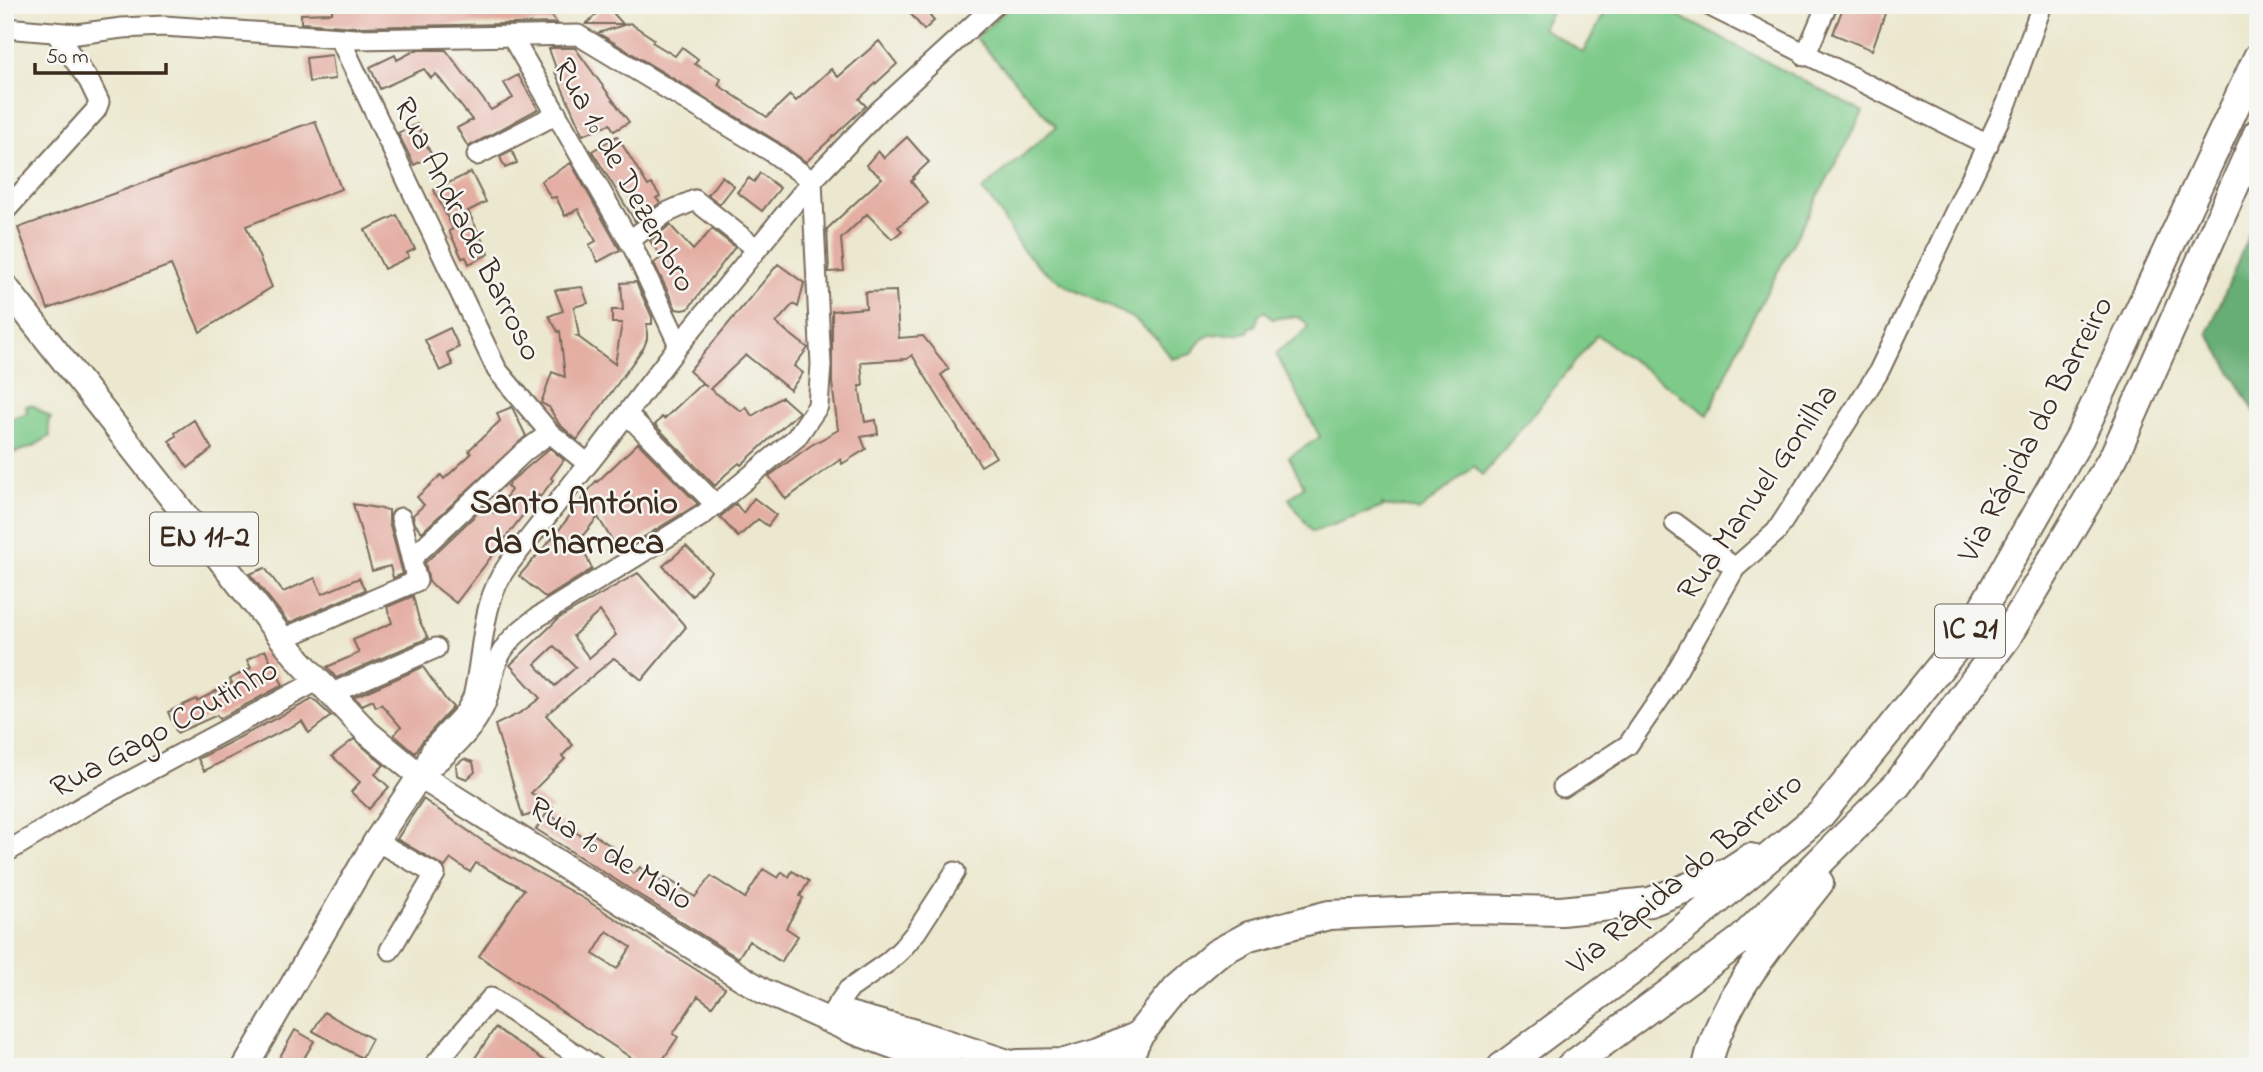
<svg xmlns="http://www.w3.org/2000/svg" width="2263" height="1072" viewBox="0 0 2263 1072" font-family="'Indie Flower',sans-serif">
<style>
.green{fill:#7dca89;stroke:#5c7a54;stroke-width:2}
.forest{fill:#66ae75;stroke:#506c4a;stroke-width:2}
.building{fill:#e4aea3;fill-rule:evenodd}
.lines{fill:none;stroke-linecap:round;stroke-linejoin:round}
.minor-casing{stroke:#796c5c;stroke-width:23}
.major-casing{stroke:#796c5c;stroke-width:28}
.highway-casing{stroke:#796c5c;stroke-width:32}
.minor{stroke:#fff;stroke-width:19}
.major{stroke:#fff;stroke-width:24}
.highway{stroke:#fff;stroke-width:28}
.labels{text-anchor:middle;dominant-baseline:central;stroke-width:5;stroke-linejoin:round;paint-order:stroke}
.shield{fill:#f6f6f2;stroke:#73675e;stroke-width:2}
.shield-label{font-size:30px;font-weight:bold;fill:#3b2a1e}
.street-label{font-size:32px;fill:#3b2a1e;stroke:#f6f6f2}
.quarter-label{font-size:35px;font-weight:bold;fill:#3b2a1e;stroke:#f6f6f2}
</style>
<rect width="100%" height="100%" fill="#f6f6f2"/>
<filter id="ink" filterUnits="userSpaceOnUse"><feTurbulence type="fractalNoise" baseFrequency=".0143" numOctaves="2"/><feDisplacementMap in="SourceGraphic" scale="14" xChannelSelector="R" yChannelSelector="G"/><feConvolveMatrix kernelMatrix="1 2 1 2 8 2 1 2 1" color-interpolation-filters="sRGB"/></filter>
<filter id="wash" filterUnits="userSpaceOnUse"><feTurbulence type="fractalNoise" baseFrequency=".00686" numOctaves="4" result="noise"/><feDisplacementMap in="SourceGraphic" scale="28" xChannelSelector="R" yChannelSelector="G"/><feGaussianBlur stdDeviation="1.57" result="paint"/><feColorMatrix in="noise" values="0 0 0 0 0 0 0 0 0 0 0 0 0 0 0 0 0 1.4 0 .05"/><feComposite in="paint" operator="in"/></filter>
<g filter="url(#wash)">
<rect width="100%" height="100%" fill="#ece8cf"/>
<path class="green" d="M1011 5H1555L1542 28 1583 52 1609 5H1658L1863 112 1746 331 1708 415 1597 335 1483 475 1474 466 1419 511 1401 506 1384 507 1382 503 1383 507 1312 532 1289 499 1304 486 1289 457 1320 437 1276 354C1285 342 1300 340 1308 327 1302 312 1285 317 1272 319L1265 311 1259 315 1255 326 1250 327 1248 332C1223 338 1206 324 1192 354L1172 359 1157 339 1133 318 1068 287 1042 269 1021 248 995 205 982 190 1056 127 976 38Z
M29 405 34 406 51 418 48 422 50 436 34 446 5 456V421L27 413 26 406Z"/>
<path class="forest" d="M2258 213V417L2208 333Z"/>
<g id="blocks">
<path class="building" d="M332 5H402V8L515 5V9L546 8 557 23 356 27 301 23V14L332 13Z
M606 5 623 24H586Z
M918 5H921L934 21 924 30 910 13Z
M1844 5H1888L1872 50 1833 34Z
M630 23 654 39 652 42 675 56 682 47 698 59 695 64 721 79 718 85 767 117 790 95 796 101 831 69 838 77 879 41 897 64 859 99 866 106 806 162 778 142 598 33Z
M553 48H575L629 122 614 131 610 124 583 135 555 72 557 71 549 49Z
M416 50H446L491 110 513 98 504 83 518 75 538 109 468 147 457 128 472 120 436 74 431 78 424 69 380 89 370 67 395 55 397 60Z
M332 55 335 79 309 82 306 58Z
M315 121 341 189 246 226 272 287 200 332 171 265 48 309 18 228Z
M417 124 432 156 414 165 398 133Z
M617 136 648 186 652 184 660 196 656 198 660 203 635 221 592 151Z
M907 137 929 162 913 177 914 179 911 181 928 203 898 227 902 231 892 239 867 214 841 239 844 271 829 272 827 229 882 178 866 165 878 151 884 158Z
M512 151 517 163 505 168 500 157Z
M571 163 620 250 598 262 589 245 596 241 578 209 565 216 556 197 551 198 541 181Z
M471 172 486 202 468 211 489 254 469 264 466 257 462 258 449 231 453 229 434 190Z
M760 173 780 188 762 211 737 192 749 178 754 182Z
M722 176 734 186 720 204 708 195Z
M397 215 415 249 407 253 409 257 384 269 365 230Z
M670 225 693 250 712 229 735 247 688 309 682 310 676 309 654 263 662 257 650 241Z
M778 264 804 283 798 307 793 304 776 323 808 348 794 366 803 373 790 390 746 355 710 389 741 411 746 407 752 416 782 397 799 412 741 465 739 463 725 475 715 486 655 425 662 417 664 419 702 383 707 387 689 371Z
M636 282 652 317V324H647V339L644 347 577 440 559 424 549 407 541 403 552 372 565 377 560 331 558 332 549 316 563 311 555 290 582 287 588 303 574 307 579 336H577L615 364 622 323H612V310H623L621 283Z
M896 291 899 338 923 336 949 369 941 375 996 457 981 466 912 355 907 359 861 362 863 386H859L865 422 876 420 878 434 861 437 866 449 842 464 841 459 786 499 769 476 810 446 838 430 832 383V311L866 308 865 292Z
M450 328 459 347 447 353 453 365 440 371 425 340Z
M512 407 526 436 422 532 415 524 413 515 424 505 417 497 441 475 444 479 471 454 469 450 500 421 497 413Z
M194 420 212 449 188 468 169 441 176 436 175 433Z
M638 443 698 504 619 552 598 517 579 540 592 569 546 598 519 576 555 535 596 481 597 482Z
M550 448 564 460 551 478 553 480 540 497 538 495 456 603 429 582 425 563 485 506 494 513 511 490 507 486 510 482Z
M754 498 776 515 768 526 758 519 738 537 720 517 736 504 743 513Z
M353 504 389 510V521L403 574 393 578 390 566 372 571Z
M686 546 711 571 692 596 663 566Z
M265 568 283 592 315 578 322 594 359 578 365 590 289 623 250 574Z
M638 573 686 627 642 680 614 658 546 715 573 745 562 756 565 759 531 793 553 808 523 817 495 725 522 712 540 698 510 665 558 619ZM600 611 616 635 589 658 573 636ZM554 646 576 667 555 686 535 664Z
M413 596 419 620 428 638 336 678 327 667 359 653 353 640 392 623 387 607Z
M265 650 283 685 219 719 217 715 177 733 168 712 196 699 197 701 232 683 230 679 251 668 247 660Z
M423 667 446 700 453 707 423 740 415 753 394 735 401 727 381 704 376 707 373 700 362 705 354 697Z
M313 699 331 716 309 733 302 721 204 771 198 759Z
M354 739 384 765 375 774 389 787 369 809 351 792 360 782 332 756Z
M464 759 473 762 475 772 467 779 457 775 456 765Z
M423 799 484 842 586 900 725 988 712 1006 698 996 673 1034 678 1037 658 1067H645L479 956 524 889 476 863 470 872 451 859 445 867 397 839ZM607 931 631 947 617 969 593 954Z
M547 813 586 839 590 832 617 850 611 859 634 874 640 867 662 882 665 877 695 897 711 876 745 898 763 869 778 878 782 872 789 877 792 871 809 881 800 896 803 898 786 928 798 936 781 962 749 941 738 958 536 829Z
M324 1012 372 1039 362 1058 313 1031Z
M495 1028 512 1039 554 1067H469Z
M295 1030 314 1041 299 1067H285L277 1062Z"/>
</g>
</g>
<g filter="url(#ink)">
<use href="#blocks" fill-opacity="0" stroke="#796c5c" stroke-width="2"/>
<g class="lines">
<g class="minor-casing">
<path id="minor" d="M1708 5 1988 145
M5 28 77 34 122 28 164 26 356 39 578 35 772 152 812 181
M512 37 634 249 679 345
M340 39 497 370 550 433 588 464
M1805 56 1827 5
M477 155 557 114
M5 211 96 110 99 102 89 81 55 32
M629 241 666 213 695 200 757 249
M627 414 716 505
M1675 523 1735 568
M411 559 525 451 550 433
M282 639 417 581 401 518
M330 694 436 648
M421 775C444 758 471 735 484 707 490 694 491 679 496 665 503 643 520 630 538 617L703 515 796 438 818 406 821 365 812 181
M420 776 432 748 466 711 473 697C484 653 480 603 508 565L599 450 679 345 812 181 879 111 995 5
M1563 787 1628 745 1667 688 1735 568 1776 532 1878 373 2007 103 2042 5
M376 841 435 874 390 950
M5 853 85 805 317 681
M834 1010 848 990 888 962 901 950 916 932 955 872
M433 1067 491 998 595 1067"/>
</g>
<g class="major-casing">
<path id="major" d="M5 286 299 660 368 733 420 776 763 991 852 1031 950 1067
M845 1013 919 1033 1023 1067
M245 1067 376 841 420 776"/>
</g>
<g class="highway-casing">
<path id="highway" d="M1018 1064 1065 1063 1099 1053 1138 1036
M1124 1067 1138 1036 1177 988 1216 954 1249 936 1329 915 1469 909 1561 911 1650 902 1730 871 1750 858
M1502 1067 1643 962 1821 814 1971 629 2080 437 2258 57
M1570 1067 1742 939 1897 785 2006 638 2114 456 2258 133
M1707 1067C1722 996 1776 938 1819 883"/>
</g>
<use href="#minor" class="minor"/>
<use href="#major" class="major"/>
<use href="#highway" class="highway"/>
</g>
</g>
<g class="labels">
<g class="shield">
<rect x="150" y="512.5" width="108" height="53" rx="5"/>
<rect x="1935" y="604.5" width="70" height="53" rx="5"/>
</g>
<g class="shield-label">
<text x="204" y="539">EN 11-2</text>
<text x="1970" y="631">IC 21</text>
</g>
<g class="street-label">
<text transform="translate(623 176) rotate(61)">Rua 1º de Dezembro</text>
<text transform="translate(466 230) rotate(63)">Rua Andrade Barroso</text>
<text transform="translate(2037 430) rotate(-62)">Via Rápida do Barreiro</text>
<text transform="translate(1759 493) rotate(-55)">Rua Manuel Gonilha</text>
<text transform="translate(165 730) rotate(-29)">Rua Gago Coutinho</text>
<text transform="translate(610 855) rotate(32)">Rua 1º de Maio</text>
<text transform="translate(1686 875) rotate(-40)">Via Rápida do Barreiro</text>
</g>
<g class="quarter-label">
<text x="574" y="504">Santo António<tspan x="574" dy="40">da Charneca</tspan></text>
</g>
</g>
<rect width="2263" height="1072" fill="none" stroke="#f6f6f2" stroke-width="28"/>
<path d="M35 63v10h131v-10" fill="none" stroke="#3b2a1e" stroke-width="3.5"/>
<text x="46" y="63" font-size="21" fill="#3b2a1e" stroke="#f6f6f2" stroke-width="5" paint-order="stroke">50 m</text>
</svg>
